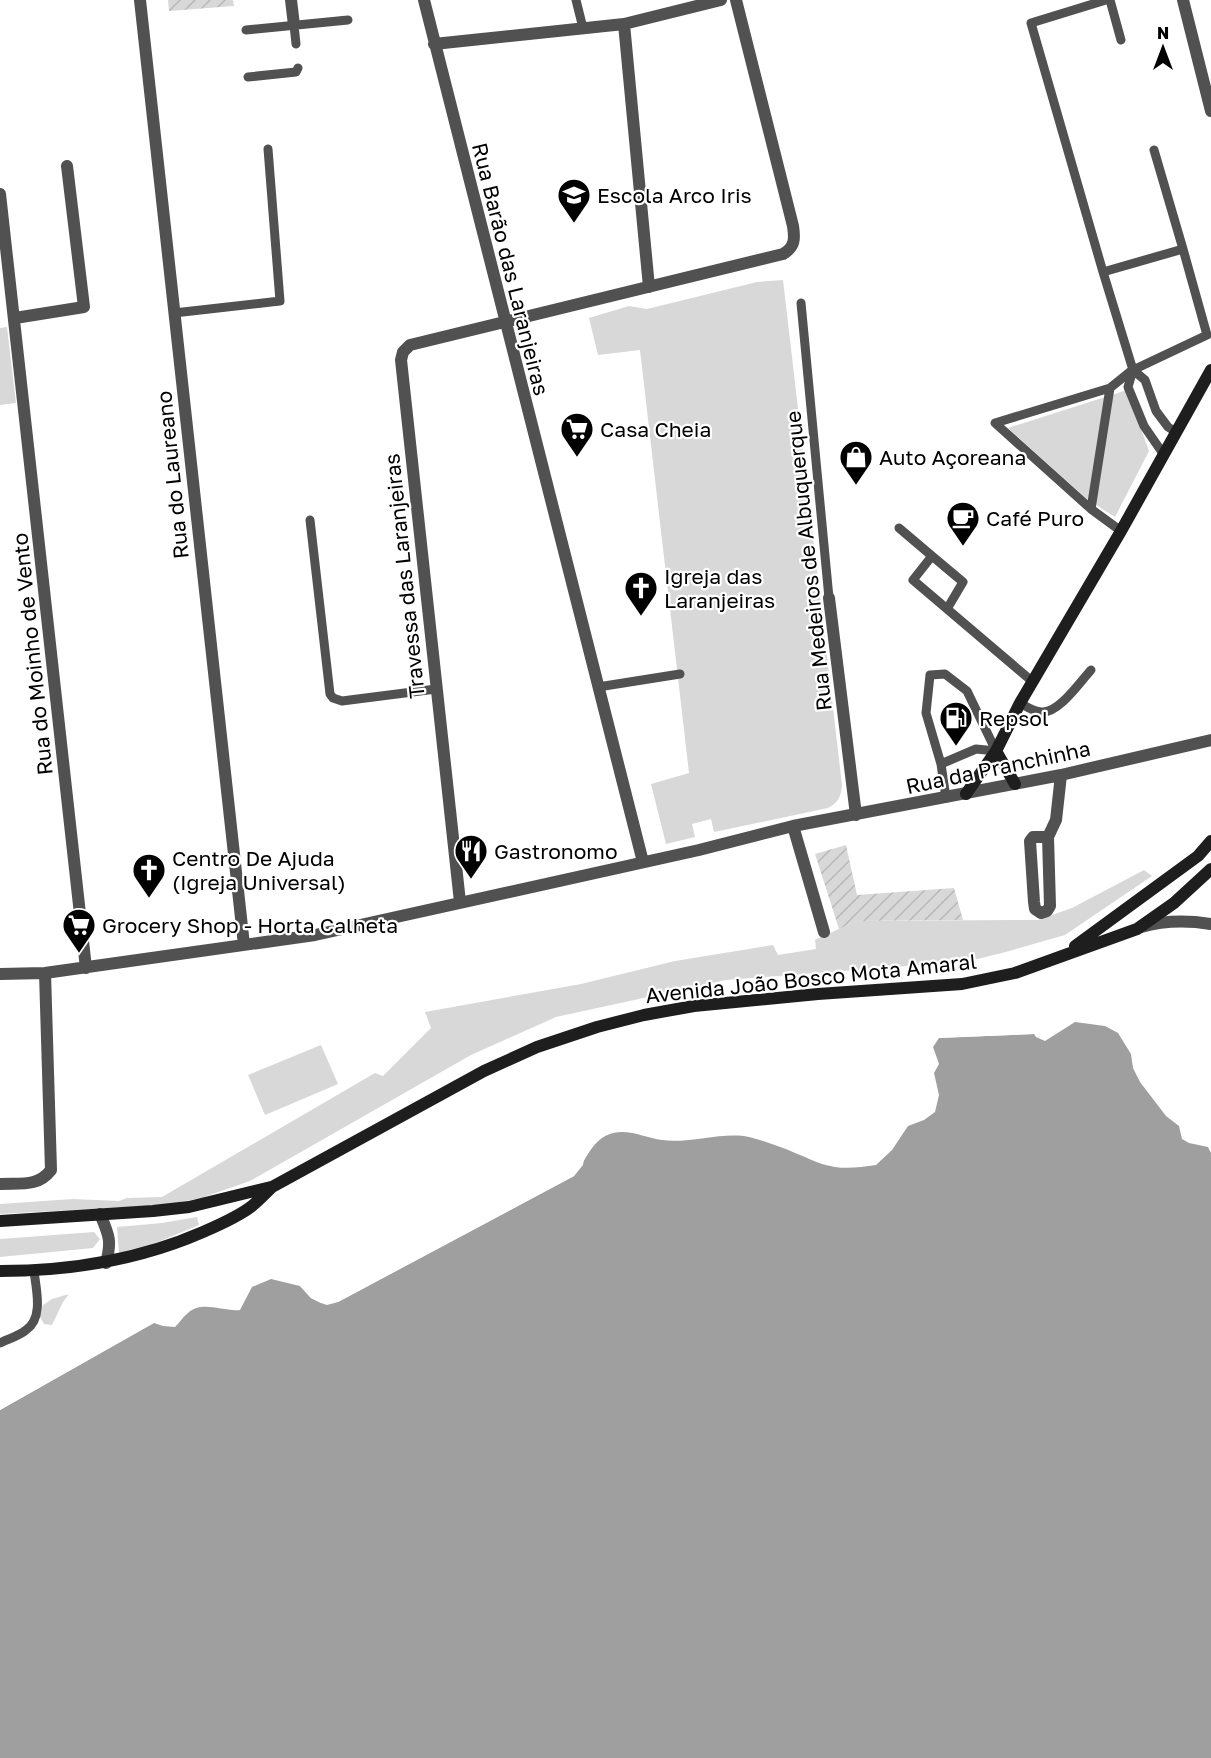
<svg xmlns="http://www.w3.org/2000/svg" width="1211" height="1758" viewBox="0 0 1211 1758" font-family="'Golos Text',sans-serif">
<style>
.grass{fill:#d8d8d8}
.garden{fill:url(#garden-furrows)}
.water{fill:#9f9f9f}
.pier{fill:#fff}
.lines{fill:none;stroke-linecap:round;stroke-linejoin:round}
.lane{stroke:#515151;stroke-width:9}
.street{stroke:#515151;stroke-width:12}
.secondary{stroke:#1e1e1e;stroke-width:12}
.labels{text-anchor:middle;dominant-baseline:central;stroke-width:4.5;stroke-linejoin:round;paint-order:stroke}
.poi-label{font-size:21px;fill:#000;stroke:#fff;text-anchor:start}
.street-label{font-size:21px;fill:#000;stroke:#fff}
</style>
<defs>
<pattern id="garden-furrows" width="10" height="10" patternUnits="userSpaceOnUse" patternTransform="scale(1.5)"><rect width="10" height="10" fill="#d8d8d8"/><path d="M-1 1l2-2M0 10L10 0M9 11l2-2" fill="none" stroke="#b8b8b8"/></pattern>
</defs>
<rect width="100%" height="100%" fill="#fff"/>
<path class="grass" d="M783 280 842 785C841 796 839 802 828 808L714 832 711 819 692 824 695 837 666 844 651 784 689 773 640 350 598 355 589 318 629 306 647 309 757 282Z
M7 327 16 403 0 405V328Z
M1127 390 1149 451 1115 517 1087 499 1008 428Z
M1144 870 1152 876 1065 935 1002 953 977 959 897 967 726 980 556 1017 471 1055 250 1181 201 1198 165 1205 0 1214V1204L73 1199 119 1201 127 1198 162 1197 375 1073 383 1076 431 1028 425 1012 581 984 675 961 773 945 778 955 816 949 815 940 856 921 1038 920 1072 908Z
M321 1045 338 1084 265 1115 248 1075Z
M197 1217 199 1225 141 1249 119 1254 117 1227 162 1223Z
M94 1232 100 1239 93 1248 0 1257V1239Z
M69 1294 63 1302 52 1325 44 1324 40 1317 43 1305 52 1299Z"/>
<path class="garden" d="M168 0H233L234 6 169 11Z
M846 845 857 895 954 888 963 920 857 921 839 929 815 854Z"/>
<path class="water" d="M1075 1022 1105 1026 1118 1033 1131 1054 1133 1068 1140 1082 1166 1116 1179 1126 1182 1139 1189 1143 1208 1147 1211 1153V1758H0V1410L154 1323 163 1326 175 1327C179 1323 183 1317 188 1313 202 1300 223 1312 240 1310L252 1287 271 1279 300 1286 311 1298 321 1303 338 1302 574 1176C586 1161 592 1138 613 1133 630 1129 646 1138 662 1140 689 1144 724 1131 749 1137 765 1141 785 1148 800 1155 812 1160 822 1165 835 1167 848 1169 862 1167 876 1165L892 1150 908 1126 924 1120 935 1112 939 1095 934 1073 939 1064 933 1047 939 1038 1034 1034 1036 1037 1045 1041Z"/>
<path class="pier" d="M1034 1031V1034L935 1038 938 1035Z
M585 1151 583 1165 574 1176 338 1302 327 1305 321 1303 311 1298 300 1286 302 1283 313 1295 322 1300H337L572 1173 580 1163Z
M152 1320 157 1321 0 1410V1406Z"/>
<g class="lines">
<path class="lane" d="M576 0 583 28
M1110 0 1121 40
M294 25 296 44
M246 30 348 20
M248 77 296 72 298 68
M1154 150 1183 249
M1103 272 1183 249 1207 335 1133 370 1103 272 1031 23 1106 0
M801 303 829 598
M174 313 280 301 268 149
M1133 370 1128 387 1144 426 1164 455
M1133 370 1145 380 1156 411 1168 427 1176 432
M1110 388 1091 509 995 423Z
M1110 388 1131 371
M1091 509 1121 531
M310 520 330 694 333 698 342 701 436 689
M899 528 932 556
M947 609 963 582 932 556 913 580 1033 682
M598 687 680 674
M1020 703C1027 707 1034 712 1042 712 1059 713 1080 682 1091 670
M941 764 976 749 996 751 967 691 945 674 930 675 926 713 941 764 946 798
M0 1343C8 1339 19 1336 26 1330 44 1318 36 1289 34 1271"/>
<path class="street" d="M140 0 244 945
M291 0 294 25
M424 0 643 862
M1183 0 1211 111
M624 24 649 287
M434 44 624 24 721 0
M0 194 86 968
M15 318 84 307 67 166
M829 598 856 815
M793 826 824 932
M1048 837H1033L1030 841 1034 902 1035 909 1041 913 1047 911 1050 906 1048 837 1056 820 1061 775
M460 902 401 360 403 352 410 345 783 254C795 247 795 239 793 226L736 0
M1141 927C1165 920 1186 920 1211 924
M0 974 45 973 315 935 699 850 793 826 1061 775 1211 740
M0 1184C21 1183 38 1187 51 1170L45 973
M100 1214C109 1235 112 1241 106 1263"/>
<path class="secondary" d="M996 751 1015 784
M966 794 996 751 1020 703 1121 531 1211 370
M1075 946 1198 856 1211 841
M0 1221 153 1211 189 1207 271 1187
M0 1271C70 1271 139 1260 203 1232 219 1225 238 1217 252 1206 259 1200 266 1193 272 1187L484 1071 537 1047 597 1027 644 1015 694 1006 818 994 962 984 1015 973 1137 929 1174 903 1211 869"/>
</g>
<defs>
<g id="school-pin" transform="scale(1.725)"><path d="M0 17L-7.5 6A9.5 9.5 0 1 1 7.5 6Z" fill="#000" stroke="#fff"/><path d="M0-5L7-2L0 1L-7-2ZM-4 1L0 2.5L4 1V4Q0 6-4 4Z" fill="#fff"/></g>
<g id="supermarket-pin" transform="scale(1.725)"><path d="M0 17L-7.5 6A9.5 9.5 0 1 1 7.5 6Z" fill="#000" stroke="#fff"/><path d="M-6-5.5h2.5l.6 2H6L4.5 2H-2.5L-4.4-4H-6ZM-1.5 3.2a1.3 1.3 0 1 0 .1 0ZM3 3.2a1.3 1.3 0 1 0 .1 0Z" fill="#fff"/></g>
<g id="shop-pin" transform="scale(1.725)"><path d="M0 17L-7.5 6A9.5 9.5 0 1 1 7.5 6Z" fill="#000" stroke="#fff"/><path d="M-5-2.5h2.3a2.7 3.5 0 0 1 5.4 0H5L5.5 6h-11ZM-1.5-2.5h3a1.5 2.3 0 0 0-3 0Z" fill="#fff"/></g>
<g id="cafe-pin" transform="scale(1.725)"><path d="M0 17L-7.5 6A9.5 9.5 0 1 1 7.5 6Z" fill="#000" stroke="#fff"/><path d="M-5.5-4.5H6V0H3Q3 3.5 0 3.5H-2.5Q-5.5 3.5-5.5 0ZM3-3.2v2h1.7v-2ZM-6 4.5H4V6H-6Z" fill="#fff"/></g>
<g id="church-pin" transform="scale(1.725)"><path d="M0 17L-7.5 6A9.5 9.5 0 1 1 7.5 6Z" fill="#000" stroke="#fff"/><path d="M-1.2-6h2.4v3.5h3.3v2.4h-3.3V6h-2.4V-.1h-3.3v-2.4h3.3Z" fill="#fff"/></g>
<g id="fuel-pin" transform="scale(1.725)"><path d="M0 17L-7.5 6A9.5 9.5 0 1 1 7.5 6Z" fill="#000" stroke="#fff"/><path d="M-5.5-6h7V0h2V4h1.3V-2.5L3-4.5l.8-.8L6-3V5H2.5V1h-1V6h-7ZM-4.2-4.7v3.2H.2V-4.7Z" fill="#fff"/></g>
<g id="restaurant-pin" transform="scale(1.725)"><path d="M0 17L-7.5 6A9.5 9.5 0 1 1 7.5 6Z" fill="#000" stroke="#fff"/><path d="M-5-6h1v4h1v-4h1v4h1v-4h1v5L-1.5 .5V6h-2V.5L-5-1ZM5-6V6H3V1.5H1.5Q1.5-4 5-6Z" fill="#fff"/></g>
</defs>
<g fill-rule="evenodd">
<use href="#school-pin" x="574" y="195"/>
<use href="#supermarket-pin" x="577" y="429"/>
<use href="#shop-pin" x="856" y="457"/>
<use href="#cafe-pin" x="963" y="518"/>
<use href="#church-pin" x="641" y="588"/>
<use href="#fuel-pin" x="956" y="718"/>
<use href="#restaurant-pin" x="471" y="851"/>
<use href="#church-pin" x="149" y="870"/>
<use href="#supermarket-pin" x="79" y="925"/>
</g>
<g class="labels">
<g class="poi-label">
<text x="597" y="195">Escola Arco Iris</text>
<text x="600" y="429">Casa Cheia</text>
<text x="879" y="457">Auto Açoreana</text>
<text x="986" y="518">Café Puro</text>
<text x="664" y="576">Igreja das<tspan x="664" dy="24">Laranjeiras</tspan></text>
<text x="979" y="718">Repsol</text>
<text x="494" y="851">Gastronomo</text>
<text x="172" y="858">Centro De Ajuda<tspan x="172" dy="24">(Igreja Universal)</tspan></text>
<text x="102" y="925">Grocery Shop - Horta Calheta</text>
</g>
<g class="street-label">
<text transform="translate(511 269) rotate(76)">Rua Barão das Laranjeiras</text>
<text transform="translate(172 475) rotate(-96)">Rua do Laureano</text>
<text transform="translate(808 561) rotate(-96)">Rua Medeiros de Albuquerque</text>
<text transform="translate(404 576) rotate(-96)">Travessa das Laranjeiras</text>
<text transform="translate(32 654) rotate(-96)">Rua do Moinho de Vento</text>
<text transform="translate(998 767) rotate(-12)">Rua da Pranchinha</text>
<text transform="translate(811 978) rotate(-6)">Avenida João Bosco Mota Amaral</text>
</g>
</g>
<g transform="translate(1163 48)" stroke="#ffffff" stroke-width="4.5" paint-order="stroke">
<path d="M0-4.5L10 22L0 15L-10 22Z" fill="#000000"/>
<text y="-9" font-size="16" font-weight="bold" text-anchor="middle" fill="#000000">N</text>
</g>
</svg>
